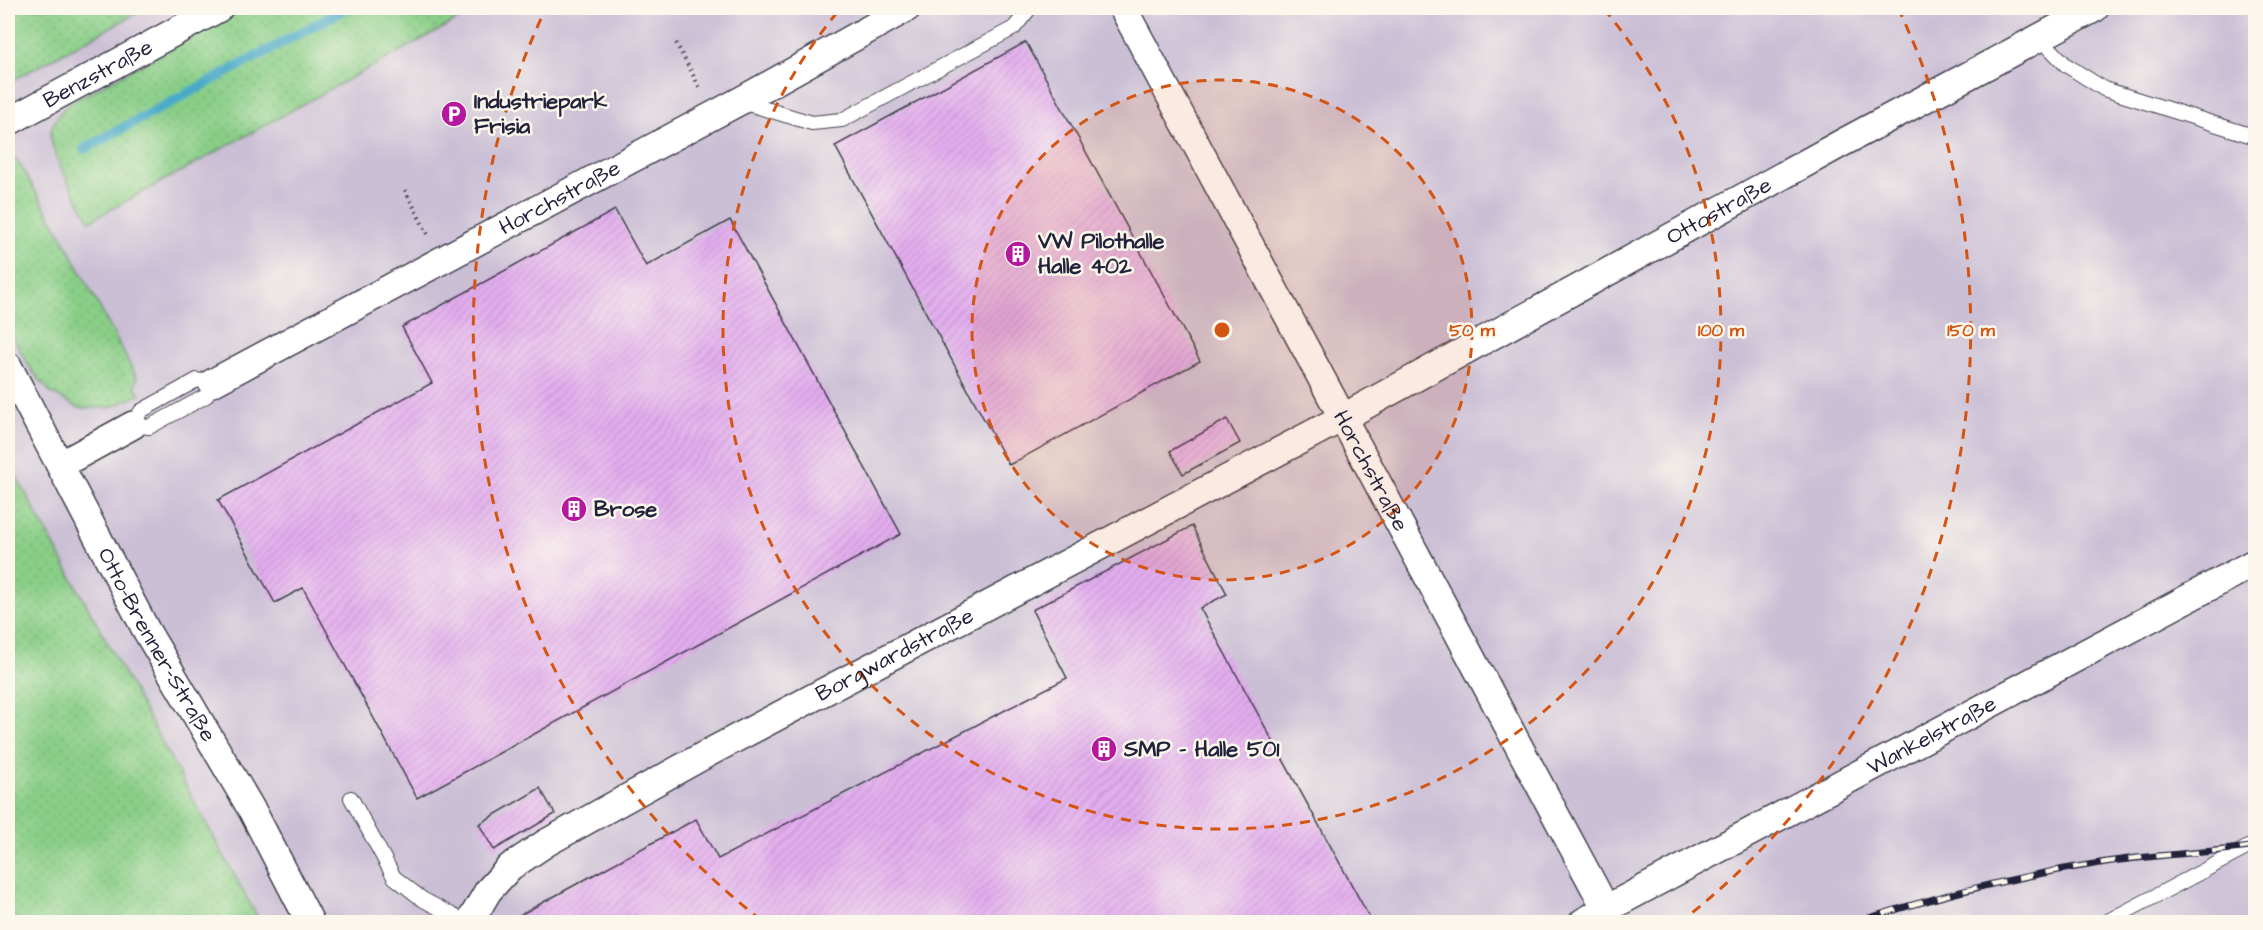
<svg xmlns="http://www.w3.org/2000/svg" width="2263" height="930" viewBox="0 0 2263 930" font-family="'Architects Daughter',sans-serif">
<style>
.industrial{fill:#cbbfd5}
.green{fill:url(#green-dots);stroke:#567861;stroke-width:1.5}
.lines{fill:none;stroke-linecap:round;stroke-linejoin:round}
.stream{stroke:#48aac7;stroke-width:10}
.building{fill:url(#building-hatch)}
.service-casing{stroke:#413e4e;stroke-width:16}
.minor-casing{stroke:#413e4e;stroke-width:30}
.path{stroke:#413e4e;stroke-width:4;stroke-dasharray:1.5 4.5;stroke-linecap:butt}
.service{stroke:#fff;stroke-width:14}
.minor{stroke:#fff;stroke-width:27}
.rail-casing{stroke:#22223b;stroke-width:7}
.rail{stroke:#fbf7ec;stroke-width:4.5;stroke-dasharray:14;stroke-linecap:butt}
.ring{fill:none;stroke:#d45411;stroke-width:3;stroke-dasharray:10 8}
.labels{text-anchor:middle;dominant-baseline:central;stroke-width:5;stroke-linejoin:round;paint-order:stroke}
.street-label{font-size:22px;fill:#22223b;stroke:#fbf7ec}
.poi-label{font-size:22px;font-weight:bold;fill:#22223b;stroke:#fbf7ec;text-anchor:start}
.centre{fill:#d45411;stroke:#fbf7ec;stroke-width:3}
.ring-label{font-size:18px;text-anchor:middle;font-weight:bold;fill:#d45411;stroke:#fbf7ec;stroke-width:5;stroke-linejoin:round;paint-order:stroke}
</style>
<defs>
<pattern id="green-dots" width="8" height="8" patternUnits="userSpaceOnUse" patternTransform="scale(1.5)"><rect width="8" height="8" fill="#89ce87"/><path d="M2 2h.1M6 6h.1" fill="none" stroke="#76b175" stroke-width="1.8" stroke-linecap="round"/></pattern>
<pattern id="building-hatch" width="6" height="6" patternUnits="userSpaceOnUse" patternTransform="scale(1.5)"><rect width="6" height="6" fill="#e3adee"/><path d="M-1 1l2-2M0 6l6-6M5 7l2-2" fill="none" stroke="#c295cd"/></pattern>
</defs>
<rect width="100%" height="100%" fill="#fbf7ec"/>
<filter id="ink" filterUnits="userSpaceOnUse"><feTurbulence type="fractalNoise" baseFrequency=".0167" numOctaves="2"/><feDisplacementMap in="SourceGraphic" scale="12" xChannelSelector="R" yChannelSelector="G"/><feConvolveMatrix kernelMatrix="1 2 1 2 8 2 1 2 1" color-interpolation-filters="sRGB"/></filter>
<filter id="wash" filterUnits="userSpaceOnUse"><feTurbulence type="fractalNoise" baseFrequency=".008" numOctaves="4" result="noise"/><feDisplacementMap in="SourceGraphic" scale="24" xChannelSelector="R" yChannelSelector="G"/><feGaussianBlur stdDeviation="1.35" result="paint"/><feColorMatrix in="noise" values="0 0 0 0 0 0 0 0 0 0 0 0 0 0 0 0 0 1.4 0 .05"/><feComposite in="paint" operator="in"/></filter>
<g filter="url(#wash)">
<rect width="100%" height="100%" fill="#f3dcbd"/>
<path class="industrial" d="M146 8H2255V922H260L8 461V83Z"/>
<path class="green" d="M8 8H146L8 83Z
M246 8H479L90 221C80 202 47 150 51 131 54 120 61 112 68 104Z
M8 154 17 160 62 236 137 378 135 386 140 395 109 408H79L51 393 31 370 8 328Z
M8 461 260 922H8Z"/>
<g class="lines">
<path class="stream" d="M84 149 347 8"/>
</g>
<g id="blocks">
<path class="building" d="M1026 42 1200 361 1009 465 835 146Z
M615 210 646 266 730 220 901 534 417 798 303 588 275 603 218 500 432 383 402 327Z
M1227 419 1240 443 1183 474 1170 451Z
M1192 526 1227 594 1200 608 1372 922H507L696 819 718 859 1067 678 1032 610Z
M540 788 555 814 494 850 479 824Z"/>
</g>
</g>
<g filter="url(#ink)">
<use href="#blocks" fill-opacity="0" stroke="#413e4e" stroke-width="1.5"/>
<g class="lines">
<g class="service-casing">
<path id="service" d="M2039 37 2066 65 2104 89 2256 137
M742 102 812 123 842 120 1014 28 1030 8
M197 380 212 383 206 396 149 427 133 425 141 411Z
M351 798 394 877 422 899 465 922
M2106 922 2256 843"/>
</g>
<g class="minor-casing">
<g id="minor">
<path id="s1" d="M1123 8 1606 909 1583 922"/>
<path id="s2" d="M8 122 219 8"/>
<path id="s3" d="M8 366 146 630 253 812 310 922"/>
<path id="s4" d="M212 383 740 101 907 8"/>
<path d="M60 465 133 425"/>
<path id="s5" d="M1606 909 2256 562"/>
<path id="s6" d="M470 922 488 891 510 867 546 843 710 752 1344 417 1842 143 2095 8"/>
</g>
</g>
<path class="path" d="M676 43 701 90
M405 190 428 235"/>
<use href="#service" class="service"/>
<use href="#minor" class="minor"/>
<g class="rail-casing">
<path id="rail" d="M1856 922C1936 896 2017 876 2100 863 2152 854 2204 854 2256 846
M2247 922 2256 919"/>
</g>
<use href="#rail" class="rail"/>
</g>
</g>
<circle cx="1222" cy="330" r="250" fill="#d45411" fill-opacity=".12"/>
<g class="ring">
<circle cx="1222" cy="330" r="250"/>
<path d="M1604 9A499 499 0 1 1 840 9"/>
<path d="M761 920A749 749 0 0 1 546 8M1898 8A749 749 0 0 1 1683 920"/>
</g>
<defs>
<g id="parking-disc" transform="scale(1.35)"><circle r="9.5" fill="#b5179e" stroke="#fbf7ec"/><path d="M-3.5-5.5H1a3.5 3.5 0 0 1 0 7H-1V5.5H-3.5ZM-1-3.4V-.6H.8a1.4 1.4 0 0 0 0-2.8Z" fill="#fff"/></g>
<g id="building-disc" transform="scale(1.35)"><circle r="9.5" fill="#b5179e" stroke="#fbf7ec"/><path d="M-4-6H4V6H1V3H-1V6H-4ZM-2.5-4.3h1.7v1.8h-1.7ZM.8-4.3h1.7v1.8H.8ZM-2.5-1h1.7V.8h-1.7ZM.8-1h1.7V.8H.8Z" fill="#fff"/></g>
</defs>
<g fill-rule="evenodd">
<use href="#parking-disc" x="454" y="114"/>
<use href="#building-disc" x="1018" y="254"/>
<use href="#building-disc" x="574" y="509"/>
<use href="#building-disc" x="1104" y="749"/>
</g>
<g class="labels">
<g class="street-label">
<text stroke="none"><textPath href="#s2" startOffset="102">Benzstraße</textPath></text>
<text stroke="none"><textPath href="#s4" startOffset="394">Horchstraße</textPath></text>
<text stroke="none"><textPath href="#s6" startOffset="1444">Ottostraße</textPath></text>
<text stroke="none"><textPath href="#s1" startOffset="525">Horchstraße</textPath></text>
<text stroke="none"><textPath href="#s3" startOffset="316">Otto-Brenner-Straße</textPath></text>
<text stroke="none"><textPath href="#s6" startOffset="508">Borgwardstraße</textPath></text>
<text stroke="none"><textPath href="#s5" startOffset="369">Wankelstraße</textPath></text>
</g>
<g class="poi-label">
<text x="474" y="101">Industriepark<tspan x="474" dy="25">Frisia</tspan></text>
<text x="1038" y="241">VW Pilothalle<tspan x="1038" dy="25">Halle 402</tspan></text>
<text x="594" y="509">Brose</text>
<text x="1124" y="749">SMP - Halle 501</text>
</g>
</g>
<circle cx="1222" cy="330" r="9" class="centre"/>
<g class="ring-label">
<text x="1472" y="336">50 m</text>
<text x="1721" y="336">100 m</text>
<text x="1971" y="336">150 m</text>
</g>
<rect width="2263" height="930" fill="none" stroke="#fbf7ec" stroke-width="30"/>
</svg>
